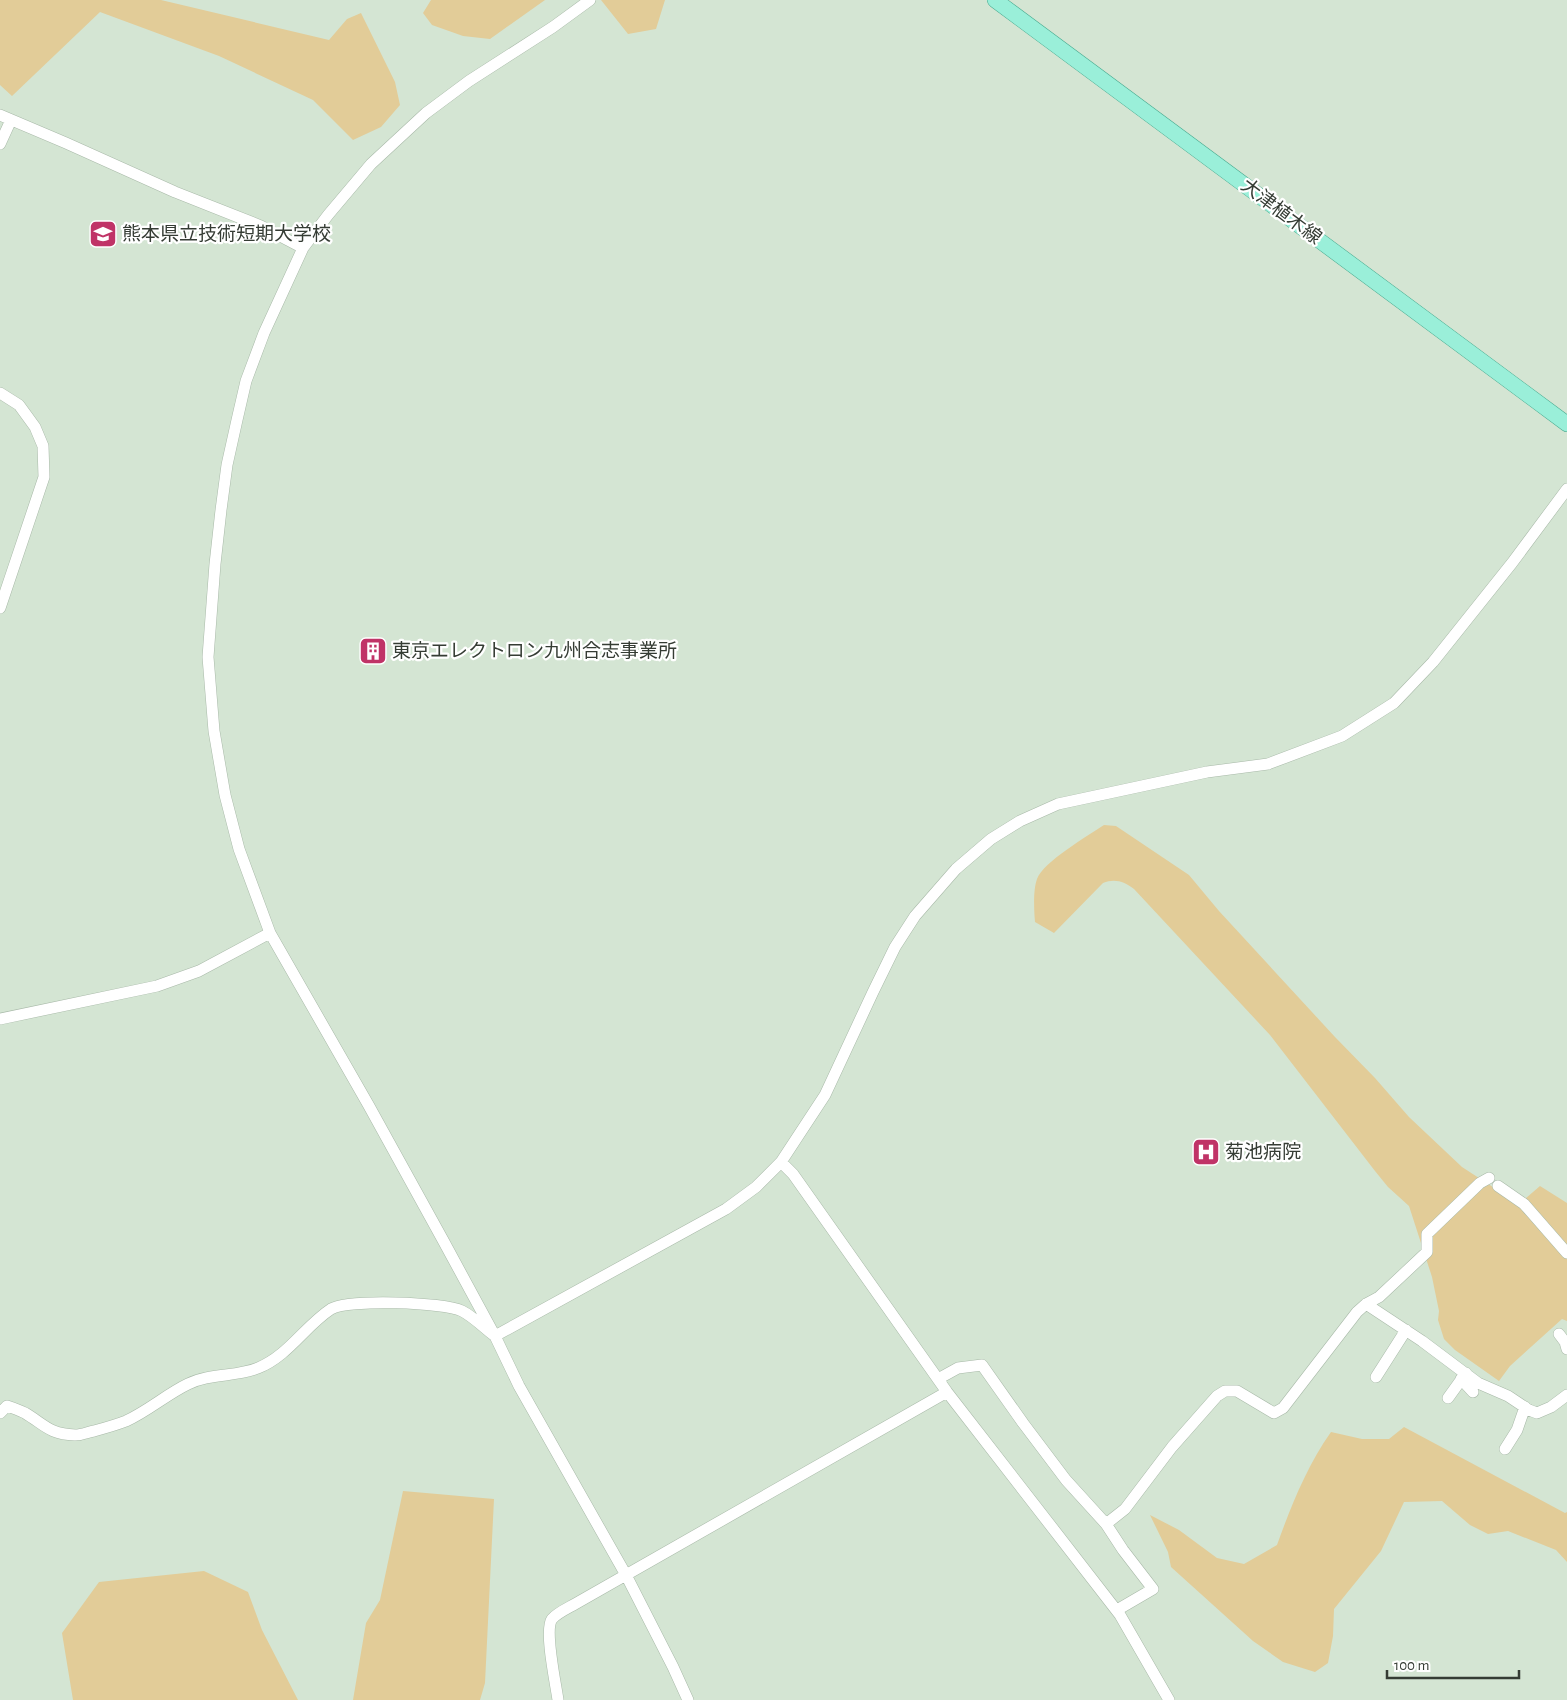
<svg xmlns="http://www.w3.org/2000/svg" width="1567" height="1700" viewBox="0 0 1567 1700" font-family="'Alegreya Sans','Noto Sans JP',sans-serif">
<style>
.green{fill:#e2cc98}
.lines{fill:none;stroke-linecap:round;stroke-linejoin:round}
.minor-casing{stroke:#a8b9a8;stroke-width:12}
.major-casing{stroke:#4aaa8f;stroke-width:16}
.minor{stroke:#fff;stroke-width:11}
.major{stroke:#9aefd9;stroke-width:15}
.labels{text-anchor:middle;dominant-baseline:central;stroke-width:4.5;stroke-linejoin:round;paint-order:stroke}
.street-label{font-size:19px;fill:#353c34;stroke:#fff}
.poi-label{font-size:19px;fill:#353c34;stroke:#fff;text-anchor:start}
</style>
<rect width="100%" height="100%" fill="#d4e5d3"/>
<path class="green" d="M0 0H161L329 40 347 19 361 13 395 82 400 105 381 127 353 140 313 100 219 56 100 12 12 96 0 85Z
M431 0H545L490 39 463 36 432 25 423 13Z
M601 0H665L656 29 628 34Z
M1104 825 1116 826 1189 875 1219 911 1335 1037 1375 1078 1409 1117 1462 1167 1519 1204 1540 1186 1567 1203V1321L1562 1319 1510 1366 1499 1381 1455 1350 1444 1339 1438 1320 1439 1311 1432 1277 1409 1206 1388 1187 1375 1171 1270 1035 1134 889C1125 882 1115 878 1103 883L1054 933 1035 922C1034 910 1033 890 1037 879 1043 862 1089 835 1104 825Z
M1404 1427 1565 1513 1567 1512V1562L1556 1550 1508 1531 1488 1534 1470 1525 1442 1501 1404 1502 1381 1551 1334 1609 1333 1636 1328 1663 1315 1672 1283 1662 1253 1641 1171 1567 1168 1552 1150 1515 1179 1530 1217 1558 1244 1564 1277 1545C1291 1506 1307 1466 1331 1432L1362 1439H1389Z
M403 1491 494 1499 485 1683 480 1700H353L366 1623 380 1600Z
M204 1571 248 1592 262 1630 298 1700H73L62 1633 99 1582Z"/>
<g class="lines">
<g class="minor-casing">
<path id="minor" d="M590 0 553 27 469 81 426 113 371 164 328 215 303 248 264 333 246 381 237 420 227 465 221 510 215 564 208 657 214 731 225 795 239 849 270 933 369 1106 444 1242 495 1336 519 1386 626 1575 673 1667 688 1700
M0 115 66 143 175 192 261 226 303 248
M0 144 11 120
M0 393 19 405 35 427 43 446 44 477 0 608
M0 1019 157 986 199 971 270 933
M781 1162 793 1174 947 1392 1120 1615 1169 1700
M1498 1186 1524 1204 1567 1253
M1366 1304 1422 1341 1478 1383 1508 1396 1529 1410 1537 1413 1551 1407 1567 1395
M1559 1334 1565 1342 1567 1349
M1376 1377 1406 1330
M938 1379 958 1368 982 1365 1023 1423 1066 1480 1106 1524 1125 1509 1172 1447 1217 1396 1225 1391H1237L1274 1413 1283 1408 1357 1312 1366 1304 1379 1297 1427 1252V1234L1480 1183 1489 1178
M1461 1379 1473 1392
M1448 1398 1466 1373
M0 1413 7 1406C13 1408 19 1410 25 1413 45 1425 49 1434 75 1435 82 1435 88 1432 94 1431 105 1428 116 1425 126 1421 148 1411 167 1394 188 1384 210 1373 236 1377 258 1368 288 1356 305 1326 331 1309 348 1299 444 1302 462 1311 474 1317 485 1329 495 1336L726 1209 756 1187 781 1162 825 1095 873 992 895 947 915 916 956 869 991 839 1020 821 1058 804 1207 772 1268 764 1342 736 1394 703 1433 662 1512 563 1567 489
M1505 1449 1517 1430 1525 1407
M1106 1524 1123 1550 1153 1589 1117 1610
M558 1700C556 1685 544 1630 552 1619 557 1613 568 1608 575 1604L947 1392"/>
</g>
<g class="major-casing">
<path id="major" d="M995 0 1567 424"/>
</g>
<use href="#minor" class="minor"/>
<use href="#major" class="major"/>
</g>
<defs>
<g id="school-square" transform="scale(1.4375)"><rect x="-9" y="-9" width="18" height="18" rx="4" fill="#c03367" stroke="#fff"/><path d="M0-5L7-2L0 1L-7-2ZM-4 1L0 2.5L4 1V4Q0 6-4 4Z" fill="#fff"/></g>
<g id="building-square" transform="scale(1.4375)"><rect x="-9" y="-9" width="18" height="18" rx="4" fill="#c03367" stroke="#fff"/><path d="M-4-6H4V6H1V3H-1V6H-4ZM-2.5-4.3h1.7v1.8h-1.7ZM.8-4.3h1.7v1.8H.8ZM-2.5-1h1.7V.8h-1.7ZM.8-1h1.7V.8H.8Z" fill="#fff"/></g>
<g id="hospital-square" transform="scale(1.4375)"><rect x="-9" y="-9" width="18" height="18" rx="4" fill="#c03367" stroke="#fff"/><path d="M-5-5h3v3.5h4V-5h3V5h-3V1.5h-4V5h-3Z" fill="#fff"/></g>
</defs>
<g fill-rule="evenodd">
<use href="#school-square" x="103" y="234"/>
<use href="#building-square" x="373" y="651"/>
<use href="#hospital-square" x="1206" y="1152"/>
</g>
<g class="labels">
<g class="street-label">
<text transform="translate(1281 212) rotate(37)">大津植木線</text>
</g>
<g class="poi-label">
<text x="122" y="234">熊本県立技術短期大学校</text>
<text x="392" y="651">東京エレクトロン九州合志事業所</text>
<text x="1225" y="1152">菊池病院</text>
</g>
</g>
<path d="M1387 1670v8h132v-8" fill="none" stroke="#353c34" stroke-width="2.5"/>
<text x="1394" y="1670" font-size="15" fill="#353c34" stroke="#ffffff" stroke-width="4" paint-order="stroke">100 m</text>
</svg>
